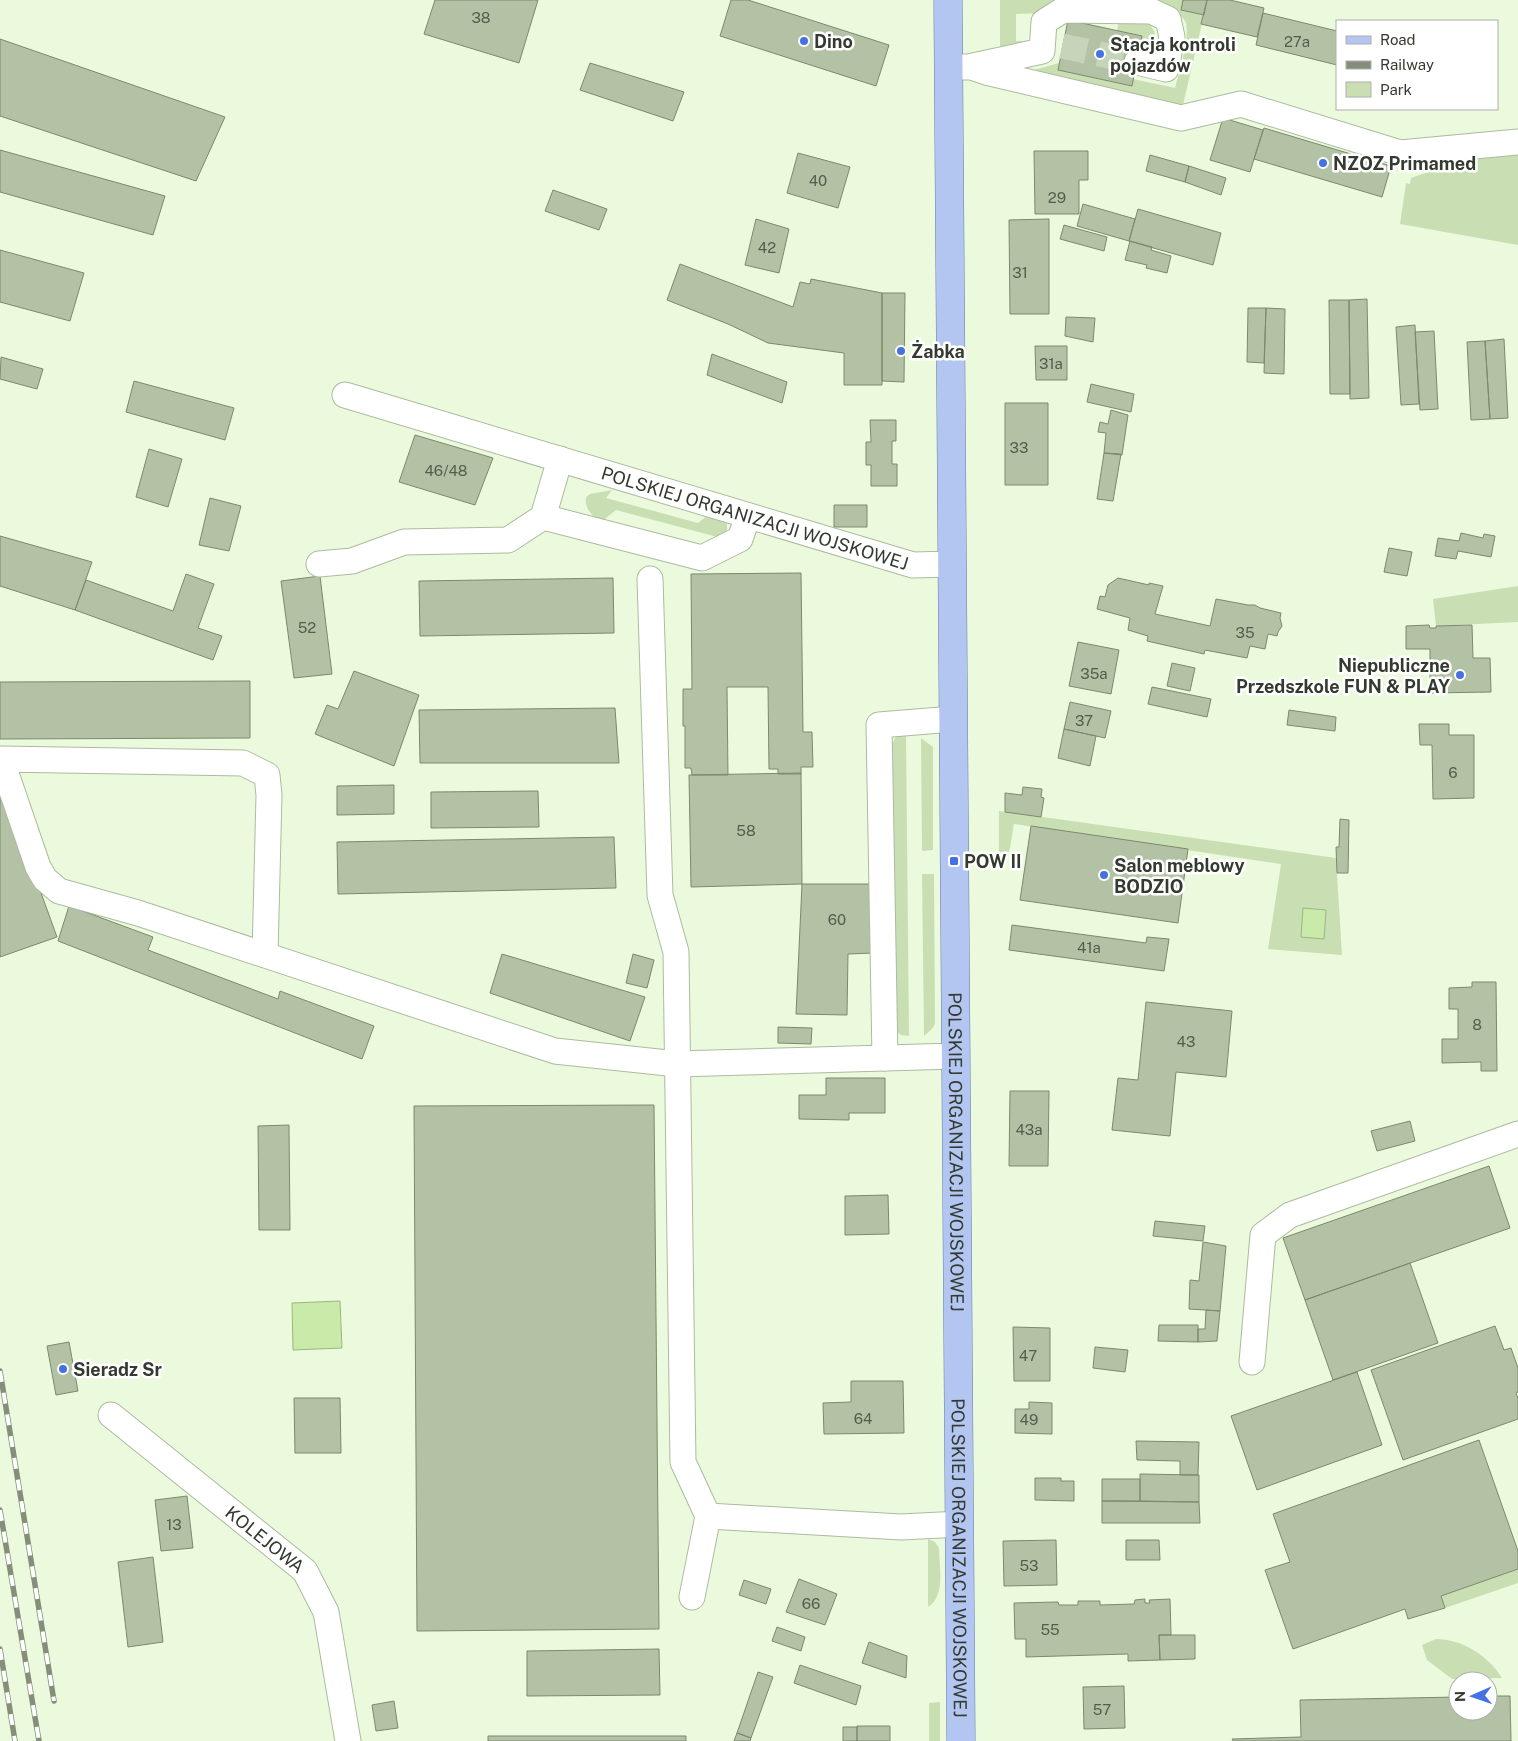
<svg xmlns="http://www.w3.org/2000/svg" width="1518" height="1741" viewBox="0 0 1518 1741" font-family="'Public Sans',sans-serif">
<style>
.green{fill:#c9dfb3}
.water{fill:#c9eaa9;stroke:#9cb584}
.building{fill:#b3c2a5;stroke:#7b896e}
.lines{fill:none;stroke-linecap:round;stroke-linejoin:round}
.minor-tunnel{stroke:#c6d4b9;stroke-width:25;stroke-dasharray:25 12;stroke-linecap:butt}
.minor-casing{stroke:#acbb9f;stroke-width:27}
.major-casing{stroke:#657ca7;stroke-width:29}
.minor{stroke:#fff;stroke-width:25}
.major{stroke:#b3c6f1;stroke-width:28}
.rail-casing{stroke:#848e7b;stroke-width:5.5}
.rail{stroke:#fff;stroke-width:4;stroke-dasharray:11;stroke-linecap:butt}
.poi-dot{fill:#4571e3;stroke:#fff;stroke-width:2}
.labels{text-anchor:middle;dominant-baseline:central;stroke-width:5;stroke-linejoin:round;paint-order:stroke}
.number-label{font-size:15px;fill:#545c4c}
.poi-label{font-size:18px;font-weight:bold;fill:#343a2f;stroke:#fff;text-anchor:start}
.street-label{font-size:18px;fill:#343a2f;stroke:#fff}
</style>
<rect width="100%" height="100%" fill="#ebfadc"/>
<path class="green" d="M1000 0H1183L1204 15 1182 109 1019 74 1059 63 1058 70 1131 86 1133 79 1175 88C1179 72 1190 38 1186 23 1183 17 1178 13 1172 8L1016 14V41H1023L1000 52Z
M1119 20 1147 21 1155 32 1154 38 1150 42 1141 41 1142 36 1117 31Z
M1491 150H1518V245L1400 224 1406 183 1410 184 1411 178Z
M612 490 606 498 698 523 708 515 727 521V533L725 539 616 510 601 522C592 515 584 509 586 497L590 494Z
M1518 586V622L1436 626 1433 599Z
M906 733 909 1036 901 1035 893 1029 891 747 896 736Z
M921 738 933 747V850L922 851Z
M999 811 1336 858 1342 955 1268 949 1281 864 1014 824C1011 836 1012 859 999 864Z
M922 874H934L935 1024 932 1029 924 1036Z
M928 1539 935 1542 939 1548C939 1566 946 1596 928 1607Z
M1518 1569V1583L1445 1608 1441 1596Z
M1436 1639C1462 1639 1489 1656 1502 1678L1452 1679 1427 1660 1422 1645Z
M940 1702V1741H929V1703Z"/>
<path class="water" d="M1303 908 1326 910 1324 939 1301 937Z
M340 1301 342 1348 293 1350 292 1303Z"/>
<path class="building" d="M435 0H538L519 63 424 34Z
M731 0H748L889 45 876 86 720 36Z
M1183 0H1207L1204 15 1181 10Z
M1207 0H1230L1264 8 1257 37 1201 24Z
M1263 13 1337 31V65L1256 45Z
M1068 20 1142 36 1132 86 1058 70Z
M0 39 225 117 196 181 0 116Z
M590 63 684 92 673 121 580 90Z
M1223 118 1263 130 1250 172 1210 160Z
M1264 128 1391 166 1382 197 1254 159Z
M0 150 165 196 153 235 0 192Z
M1034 151H1088V180H1079V214H1035Z
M798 153 850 167 838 208 787 193Z
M1150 155 1189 166 1185 182 1146 171Z
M1189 166 1226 178 1221 195 1185 182Z
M553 190 607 209 599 230 545 211Z
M1083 204 1135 219 1129 241 1077 226Z
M1138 209 1221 233 1213 265 1129 241Z
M756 219 789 229 779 273 745 265Z
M1049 219V314H1010L1009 220Z
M1064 225 1107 237 1104 251 1060 239Z
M1130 241 1152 247 1151 250 1171 256 1167 273 1146 268 1147 265 1125 260Z
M0 250 84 273 70 321 0 302Z
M680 264 793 307 800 282 810 284 811 279 882 293V385H844V353L768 343 728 324 667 300Z
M882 293H905L904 382 882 381Z
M1367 299 1369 398 1350 399 1349 300Z
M1329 300H1349L1350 394H1330Z
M1248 308H1266L1264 363 1247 362Z
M1266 308 1285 309 1284 374 1264 373Z
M1066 317 1095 318 1093 342 1065 336Z
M1415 325 1419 404 1401 405 1396 327Z
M1434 331 1438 409 1420 410 1415 332Z
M1504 339 1508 418 1490 419 1485 341Z
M1485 341 1490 419 1471 420 1467 342Z
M1035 346H1067V380H1036Z
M712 354 787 382 782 403 707 375Z
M1 357 43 369 37 389 0 379Z
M134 381 234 408 225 440 126 412Z
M1091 384 1134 394 1131 412 1087 402Z
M1005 403H1048V485H1005Z
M1111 410 1128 415 1122 455 1104 453 1106 433 1098 432 1100 422 1108 424Z
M870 420H896V441H892V464H897V486H871V465H866V442H871Z
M415 435 493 458 475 505 399 482Z
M149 449 182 459 168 507 136 497Z
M1104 453 1121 454 1113 501 1097 499Z
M210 498 241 506 229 551 199 545Z
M834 505H867V527H834Z
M1461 533 1483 538 1484 534 1495 536 1491 557 1458 551 1456 559 1435 556 1438 538 1459 541Z
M0 536 92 562 75 610 0 586Z
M1389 548 1412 552 1407 576 1384 572Z
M801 573 803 732H812L813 767H801V774H778V769H769L768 687H727L728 775H692L691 768H685V726H683V689H692L691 574Z
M186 574 214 584 198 628 222 636 213 660 75 610 86 580 173 611Z
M320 576 332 674 294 678 281 581Z
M613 578 614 633 420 636 419 581Z
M1118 578 1149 585V583L1163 586 1155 614 1210 626 1216 599 1248 605H1255L1260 608 1281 613 1280 618 1282 626 1278 632 1277 636 1268 634 1265 649 1250 646 1247 658 1205 650 1204 654 1147 641 1148 636 1128 630 1130 618 1097 609 1100 596 1105 597 1108 585Z
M1429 625 1430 628H1436V626L1472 625 1473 658H1490L1491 692 1430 693V649H1406V626Z
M1078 642 1119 650 1111 694 1069 686Z
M1172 663 1195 668 1190 691 1167 686Z
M354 671 419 695 394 766 315 734 327 705 338 709Z
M250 681V738L0 739V682Z
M1152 687 1211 699 1207 717 1148 704Z
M1070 702 1111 711 1105 738 1064 729Z
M615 708 619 763H420L419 710Z
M1289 710 1336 717 1335 731 1287 725Z
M1419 724H1449V735H1474V798L1433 799 1432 745H1420Z
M1064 729 1096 736 1090 766 1058 758Z
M801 773 802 884 691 887 689 775Z
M0 780 57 937 0 957Z
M394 785V814L337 815V786Z
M1023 787 1042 789 1041 797 1044 798 1041 817 1005 812V793L1022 795Z
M538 791 539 827 431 828V792Z
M1340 819 1349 820 1348 873H1337L1336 847H1339Z
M1031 826 1188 849 1178 923 1020 900Z
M614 837 616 888 338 894 337 842Z
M802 884H872L874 953 848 954 847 1015 796 1014Z
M69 906 153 937 148 950 278 999 280 991 374 1026 362 1059 58 941Z
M1012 925 1146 943 1147 937 1169 939 1164 971 1009 950Z
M502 954 645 997 630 1041 490 993Z
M633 954 654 960 647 988 626 983Z
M1472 982H1496L1497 1071H1481V1062L1442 1063V1039H1458V1009H1449V988L1472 987Z
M1146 1002 1232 1011 1226 1077 1176 1072 1170 1136 1112 1130 1118 1078 1138 1080Z
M778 1027 812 1028 811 1044 778 1043Z
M826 1078H885V1113H849V1120L799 1119V1095H826Z
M1010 1091H1049L1048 1166H1009Z
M654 1105 659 1629 417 1631 414 1106Z
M1410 1121 1415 1141 1377 1151 1371 1131Z
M289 1125 290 1230H259L258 1126Z
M1489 1166 1510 1228 1305 1300 1283 1238Z
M888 1195 889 1234 845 1235V1196Z
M1155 1221 1205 1226 1203 1241 1153 1236Z
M1203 1242 1226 1246 1220 1311 1189 1309 1190 1280 1199 1281Z
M1410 1263 1438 1343 1333 1380 1305 1300Z
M1206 1310 1220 1311 1217 1341 1198 1342V1329H1205Z
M1159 1325H1198V1342L1158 1341Z
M1495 1326 1504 1350 1511 1348 1518 1368V1392L1516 1393 1518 1398V1419L1403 1460 1371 1370Z
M1013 1327 1050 1328V1381H1014Z
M69 1342 78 1391 56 1395 47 1346Z
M1095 1347 1128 1350 1125 1372 1093 1368Z
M1357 1372 1382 1445 1257 1490 1231 1416Z
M851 1381H903L904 1433 824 1434 823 1403 851 1402Z
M294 1398H340L341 1453H295Z
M1029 1402 1052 1403V1434L1015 1433V1409H1029Z
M1479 1440 1518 1551V1569L1441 1596 1445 1608 1408 1619 1405 1609 1293 1649 1265 1570 1290 1562 1273 1514Z
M1136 1441 1199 1442 1198 1475H1180V1461L1137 1460Z
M1140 1474 1199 1475V1502L1140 1501Z
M1035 1478H1061V1481H1074V1501L1035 1500Z
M1102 1479H1140V1501H1102Z
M187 1496 193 1548 161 1551 155 1500Z
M1102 1501 1199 1502 1200 1523H1102Z
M1056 1540 1057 1585 1004 1586 1003 1541Z
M1126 1540H1159L1160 1560H1126Z
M153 1557 163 1642 128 1647 118 1562Z
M799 1579 837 1594 825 1625 786 1612Z
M744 1580 771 1589 766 1604 739 1595Z
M1145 1599V1603H1150L1149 1600 1170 1599 1171 1635H1159L1160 1660 1128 1661V1654L1026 1657V1639H1015L1014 1603 1058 1602 1059 1605H1078V1601H1100V1605L1134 1604 1135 1600Z
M777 1627 805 1637 801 1651 772 1641Z
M1159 1635H1195V1659L1160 1660Z
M869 1642 907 1656 906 1678 862 1663Z
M659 1649 660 1695 527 1696V1651Z
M800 1665 861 1686 856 1705 794 1683Z
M758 1672 773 1677 751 1738 737 1733Z
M1124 1686 1125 1728 1084 1729 1083 1687Z
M1488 1696H1510L1511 1741H1233L1232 1739 1301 1737 1300 1700 1458 1697V1711H1488Z
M394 1701 398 1728 376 1731 372 1705Z
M857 1726H890V1741H857Z
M843 1727H857V1741H843Z
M737 1733 751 1738 750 1741H734Z
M488 1736H686V1741H488Z"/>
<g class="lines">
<path class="minor-tunnel" d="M1062 46 1137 62"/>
<g class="minor-casing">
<g id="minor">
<path d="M973 66 1042 51 1044 22 1063 10 1151 11 1168 19 1172 37 1166 69 1137 62"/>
<path d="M949 67H971L986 72 1181 118 1241 104 1400 153 1518 142"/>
<path id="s1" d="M345 395 913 565 952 564"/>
<path d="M543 517 702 558 740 539 748 516"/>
<path d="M319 564 352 561 404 542 508 540 543 517 560 459"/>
<path d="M650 579 660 895 676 952 683 1462 708 1516 692 1597"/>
<path d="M265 955 269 795 267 775 243 763 1 759 38 867 45 879 59 891 138 913 555 1051 677 1064 956 1056"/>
<path d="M885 1058 879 725 953 719"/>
<path d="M1252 1362 1263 1235 1290 1215 1518 1134"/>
<path id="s2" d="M111 1415 305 1571 326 1612 348 1741"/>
<path d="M708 1516 901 1527 960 1524"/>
</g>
</g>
<g class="major-casing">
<g id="major">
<path id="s3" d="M948 0 961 1741"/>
</g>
</g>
<use href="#minor" class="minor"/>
<use href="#major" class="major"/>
<g class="rail-casing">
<path id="rail" d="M0 1371 54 1701
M0 1510 39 1741
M0 1649 15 1741"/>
</g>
<use href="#rail" class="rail"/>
</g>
<g class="poi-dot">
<circle cx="804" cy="41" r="5"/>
<circle cx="1100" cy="54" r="5"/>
<circle cx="1323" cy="163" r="5"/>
<circle cx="901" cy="351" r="5"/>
<circle cx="1460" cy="675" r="5"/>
<rect x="949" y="856" width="10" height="10" rx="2.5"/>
<circle cx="1104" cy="875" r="5"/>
<circle cx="63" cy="1369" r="5"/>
</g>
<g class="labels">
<g class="number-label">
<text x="481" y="17">38</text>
<text x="1297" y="41">27a</text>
<text x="818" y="180">40</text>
<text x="1057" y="197">29</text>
<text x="767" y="247">42</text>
<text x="1020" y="272">31</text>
<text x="1051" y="363">31a</text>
<text x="1019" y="447">33</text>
<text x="446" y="470">46/48</text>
<text x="307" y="627">52</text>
<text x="1245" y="632">35</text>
<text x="1094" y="673">35a</text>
<text x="1084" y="720">37</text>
<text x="1453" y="772">6</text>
<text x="746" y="830">58</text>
<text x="837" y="919">60</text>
<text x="1089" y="947">41a</text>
<text x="1477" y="1024">8</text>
<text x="1186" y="1041">43</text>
<text x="1029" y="1129">43a</text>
<text x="1028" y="1355">47</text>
<text x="863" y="1418">64</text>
<text x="1029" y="1419">49</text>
<text x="174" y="1524">13</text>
<text x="1029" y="1565">53</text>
<text x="811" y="1603">66</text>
<text x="1050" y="1629">55</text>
<text x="1102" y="1709">57</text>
</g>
<g class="poi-label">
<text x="814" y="41">Dino</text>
<text x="1110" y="44">Stacja kontroli<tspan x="1110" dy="21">pojazdów</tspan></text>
<text x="1333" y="163">NZOZ Primamed</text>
<text x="911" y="351">Żabka</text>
<text x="1450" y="665" text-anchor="end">Niepubliczne<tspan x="1450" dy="21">Przedszkole FUN &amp; PLAY</tspan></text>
<text x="964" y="861">POW II</text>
<text x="1114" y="865">Salon meblowy<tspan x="1114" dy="21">BODZIO</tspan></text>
<text x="73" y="1369">Sieradz Sr</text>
</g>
<g class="street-label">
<text stroke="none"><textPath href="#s1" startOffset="428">POLSKIEJ ORGANIZACJI WOJSKOWEJ</textPath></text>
<text stroke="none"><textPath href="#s3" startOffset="1152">POLSKIEJ ORGANIZACJI WOJSKOWEJ</textPath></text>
<text stroke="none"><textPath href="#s2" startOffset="198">KOLEJOWA</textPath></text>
<text stroke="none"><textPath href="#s3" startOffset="1558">POLSKIEJ ORGANIZACJI WOJSKOWEJ</textPath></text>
</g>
</g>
<rect x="1336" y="20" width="162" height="90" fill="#ffffff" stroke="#aeb0ac"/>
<rect x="1346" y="36" width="25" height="8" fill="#b3c6f1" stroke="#aeb0ac"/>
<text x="1380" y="45" font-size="15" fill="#343a2f">Road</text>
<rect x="1346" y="61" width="25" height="8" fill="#848e7b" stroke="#aeb0ac"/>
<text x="1380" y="70" font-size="15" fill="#343a2f">Railway</text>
<rect x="1346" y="82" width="25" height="15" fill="#c9dfb3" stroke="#aeb0ac"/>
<text x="1380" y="95" font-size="15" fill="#343a2f">Park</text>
<g transform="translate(1473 1696) rotate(268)"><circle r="24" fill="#ffffff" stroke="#aeb0ac"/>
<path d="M0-4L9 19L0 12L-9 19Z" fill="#4571e3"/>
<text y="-8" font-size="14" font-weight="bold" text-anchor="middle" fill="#343a2f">N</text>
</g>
</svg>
